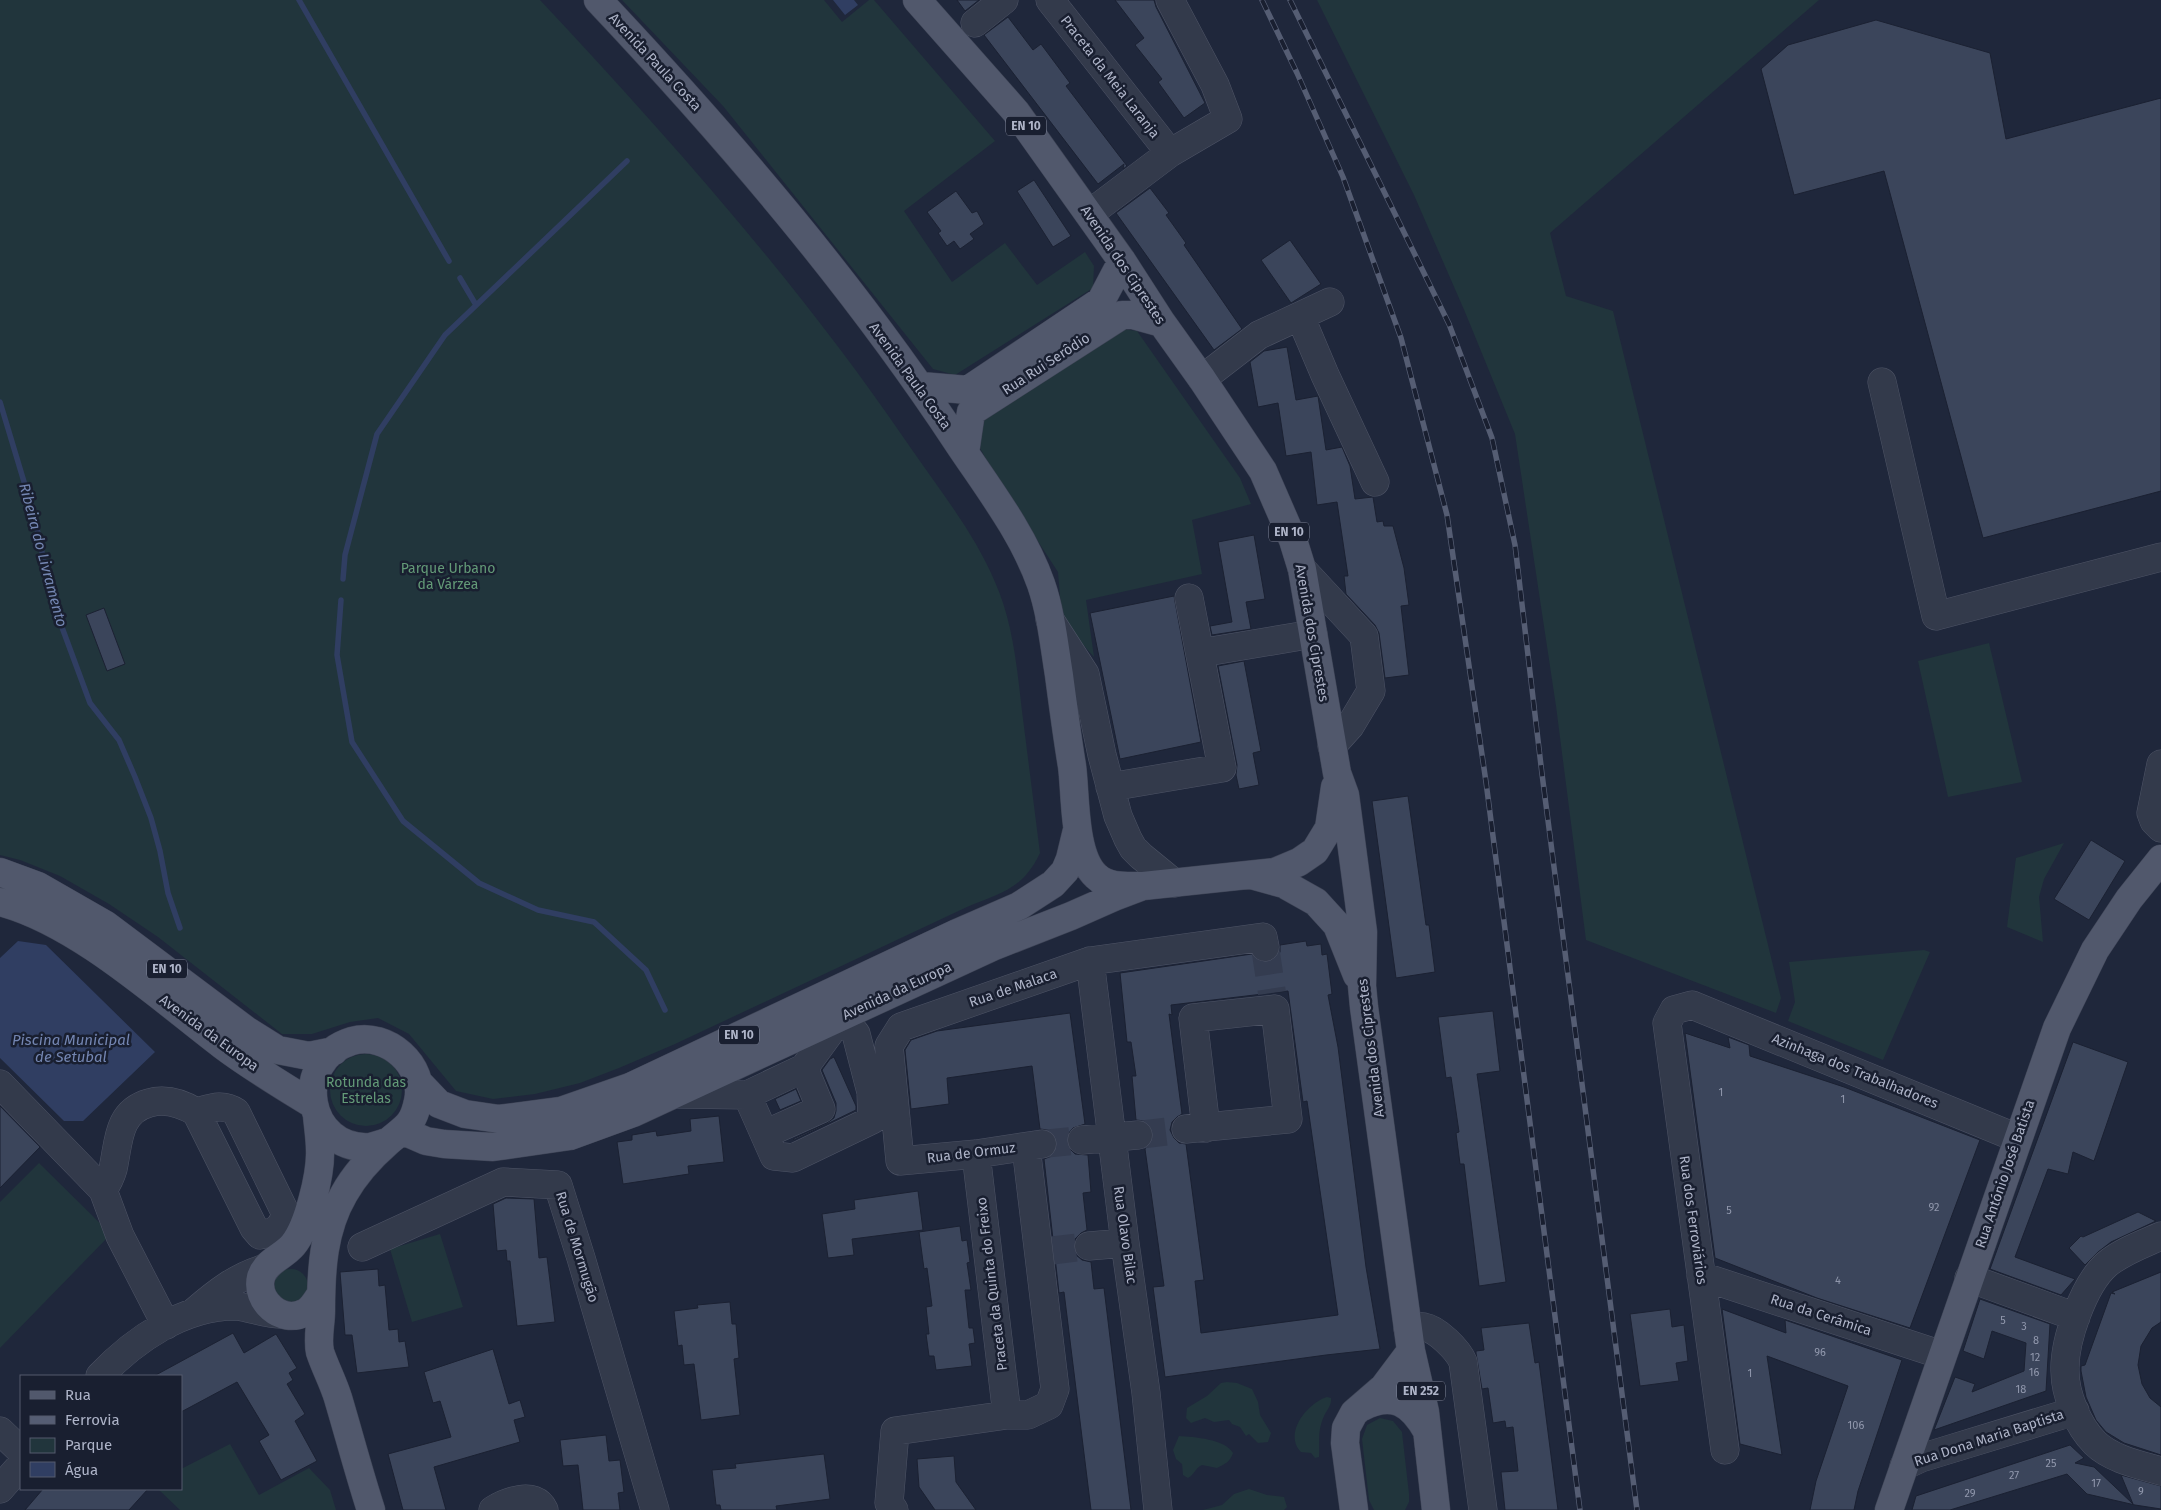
<svg xmlns="http://www.w3.org/2000/svg" width="2161" height="1510" viewBox="0 0 2161 1510" font-family="'Fira Sans',sans-serif">
<style>
.green{fill:#21353c}
.water{fill:#303e62}
.lines{fill:none;stroke-linecap:round;stroke-linejoin:round}
.stream{stroke:#303e62;stroke-width:5.5}
.building{fill:#3b455b;stroke:#1b2132;fill-rule:evenodd}
.minor-tunnel{stroke:#343c50;stroke-width:28;stroke-dasharray:28 14;stroke-linecap:butt}
.minor-casing{stroke:#4e5466;stroke-width:29}
.major-casing{stroke:#3d4355;stroke-width:29}
.minor{stroke:#333a4b;stroke-width:28}
.major{stroke:#51586c;stroke-width:28}
.rail-casing{stroke:#555d73;stroke-width:5.5}
.rail{stroke:#191f30;stroke-width:4;stroke-dasharray:11;stroke-linecap:butt}
.labels{text-anchor:middle;dominant-baseline:central;stroke-width:5;stroke-linejoin:round;paint-order:stroke}
.number-label{font-size:11px;fill:#9198ad}
.shield{fill:#191f30;stroke:#81879a;stroke-width:1}
.shield-label{font-size:12px;font-weight:bold;fill:#aeb4c8}
.street-label{font-size:14px;fill:#aeb4c8;stroke:#191f30}
.park-label{font-size:14px;fill:#639a77;stroke:#191f30}
.water-label{font-size:15px;font-style:italic;fill:#7486b2;stroke:#191f30}
</style>
<rect width="100%" height="100%" fill="#1f273b"/>
<path class="green" d="M0 0H540C671 140 799 284 908 444 938 488 974 532 995 582 1013 622 1017 668 1022 711 1028 758 1034 806 1040 853 1023 889 1001 893 967 907L675 1044 619 1068 580 1083 535 1094 493 1099 456 1091 409 1034 378 1018 350 1022 312 1034H282L158 937 109 904 60 876 20 860 0 855Z
M622 0H824L842 22 869 0H874L995 141 904 211 952 282 1005 243 1037 285 1085 252 1094 266 1093 288 955 375 933 369 723 106Z
M1317 0H1819L1550 233 1566 296 1613 311 1781 998 1776 1013 1586 940 1556 706 1515 434 1465 312 1414 195Z
M1115 328 1137 331 1240 478 1251 504 1192 520 1202 574 1086 600 1094 657 1062 621 1058 572 996 477 975 439 982 415Z
M1989 643 2022 782 1948 797 1918 661Z
M2064 843 2044 879 2039 897 2043 942 2007 927 2016 858Z
M1924 950 1930 952 1883 1060 1788 1021 1795 1002 1789 962Z
M330 1090a36 36 0 1 1 72 0a36 36 0 1 1-72 0Z
M39 1163 111 1234 0 1348V1202Z
M440 1234 463 1307 412 1322 390 1249Z
M274 1286a17 17 0 1 1 34 0a17 17 0 1 1-34 0Z
M1227 1382 1237 1383 1252 1389 1258 1402 1260 1415 1271 1433 1268 1442 1258 1443 1249 1434 1246 1436 1240 1427 1232 1424 1229 1420 1214 1422 1205 1418 1191 1423 1186 1418 1187 1408 1207 1396 1221 1383Z
M1327 1397 1331 1398C1332 1405 1327 1410 1324 1416 1317 1432 1320 1442 1319 1457L1315 1458 1311 1453 1301 1452C1283 1434 1307 1403 1327 1397Z
M1380 1418 1393 1421 1402 1432 1409 1494V1502L1405 1510H1374L1369 1500 1362 1439 1367 1425Z
M1179 1436C1194 1437 1225 1439 1233 1453 1230 1462 1225 1464 1217 1468L1202 1465C1195 1468 1195 1474 1188 1478L1183 1475 1182 1464 1176 1459 1173 1450Z
M230 1444 259 1495 309 1468 330 1490 336 1510H180L158 1489H181V1469Z
M1249 1489 1267 1495 1284 1497 1287 1507 1284 1510H1203L1222 1505 1234 1494Z"/>
<path class="water" d="M833 0H854L858 5 845 15Z
M18 941 46 945 155 1052 83 1121H64L0 1058V958Z"/>
<g class="lines">
<path class="stream" d="M299 0 449 261
M460 278 476 305
M0 402 34 515 53 603 90 703 119 740 135 777 151 818 160 851 168 893 180 928
M343 579 345 555 377 434 445 335 627 161
M341 600 337 655 352 742 403 821 479 883 538 910 594 922 646 970 665 1010"/>
</g>
<path class="building" d="M957 0H979L965 11Z
M1115 0H1154L1156 7 1205 103 1184 118 1158 82 1162 79 1135 45 1144 38Z
M1008 17 1033 50 1041 44 1070 83 1066 86 1127 166 1123 169 1124 164 1098 184 984 35Z
M1876 20 1990 53 2006 139 2161 98V491L1983 538 1884 171 1794 195 1761 69 1788 45Z
M1034 180 1071 236 1053 247 1017 191Z
M1150 188 1169 213 1166 215 1186 243 1184 245 1242 329 1214 350 1116 213Z
M956 191 972 213 977 211 984 224 970 234 974 239 960 249 954 241 947 246 938 233 941 231 927 212Z
M1290 240 1321 284 1291 303 1261 260Z
M1287 347 1296 400 1318 396 1326 450 1342 447 1350 466 1355 499 1373 497 1377 522 1383 521 1384 526H1393L1404 568 1409 605 1401 606 1409 675 1385 678 1379 633 1375 625 1346 594 1344 576H1348L1337 502 1317 505 1311 452 1286 456 1278 403 1258 407 1250 362 1264 351Z
M1254 535 1265 599 1246 602 1251 629 1212 635 1210 626 1232 622 1218 542Z
M1174 596 1201 742 1120 759 1090 613Z
M104 608 125 664 107 671 86 615Z
M1244 661 1261 751 1253 753 1259 785 1239 789 1236 775 1237 765 1218 666Z
M1408 796 1426 925H1429L1435 972 1396 978 1372 801Z
M2091 840 2125 861 2089 920 2054 899Z
M1306 941 1307 946 1321 944 1322 955 1327 954 1332 994 1328 995 1338 1047 1366 1267 1380 1349 1326 1355 1165 1377 1153 1287 1164 1286 1145 1149 1152 1142 1153 1133 1150 1126 1145 1121 1136 1120 1132 1076H1136L1131 1042H1127L1120 973 1252 954 1260 962H1268L1276 958 1280 952V945ZM1288 991 1303 1102 1307 1101 1338 1315 1201 1333 1195 1281 1204 1280 1186 1144 1179 1143 1174 1138 1170 1130 1172 1122 1177 1117 1182 1114 1169 1014 1172 1015 1171 1005Z
M1493 1011 1500 1071 1477 1074 1506 1282 1479 1286 1464 1164H1460L1456 1133 1459 1132 1451 1077 1446 1078 1438 1017Z
M1070 1013 1085 1124 1073 1128 1068 1134 1067 1142 1070 1149 1075 1154 1088 1155 1091 1192 1083 1193 1087 1230 1081 1233 1075 1239 1074 1248 1076 1255 1082 1260 1091 1262 1094 1289 1104 1288 1131 1510H1091L1064 1292 1059 1293 1044 1159 1052 1156 1056 1150 1057 1142 1054 1134 1048 1130 1040 1129 1032 1066 947 1078 949 1104 911 1109 905 1050 911 1040 937 1031Z
M1685 1033 1730 1048 1728 1037 1749 1045 1750 1056 1844 1087 1980 1140 1910 1328 1817 1298 1715 1258Z
M2073 1042 2128 1062 2094 1161 2073 1152 2068 1174 2048 1169 2015 1257 2075 1279 2061 1295 1990 1269Z
M834 1057 856 1106V1110L794 1140 793 1139 827 1123 834 1118 836 1111V1103L822 1070 830 1059Z
M796 1089 801 1101 780 1110 775 1099Z
M0 1106 40 1147 0 1188Z
M719 1116 724 1162 688 1166 689 1174 623 1184 617 1142 632 1140V1135L656 1131 657 1136 691 1131 690 1119Z
M918 1191 923 1230 852 1239 854 1255 828 1258 822 1214 855 1209 854 1200Z
M506 1198 534 1199 539 1258 547 1257 555 1322 517 1326 510 1261H507L506 1250 497 1251 493 1204Z
M2138 1212 2156 1221 2111 1242 2098 1252 2085 1265 2069 1248 2081 1236 2083 1237Z
M960 1226 962 1241 967 1240 970 1262 967 1263 971 1290H965L969 1328H973L975 1343 969 1344 972 1366 936 1370 934 1356H929L926 1334H929L926 1307 932 1306 927 1268 924 1269 919 1232Z
M378 1269 379 1286 385 1285 389 1330 398 1329 399 1342 405 1341 409 1367 357 1373 352 1335H345L340 1272Z
M2161 1272V1322L2152 1328 2141 1346 2138 1365 2142 1384 2150 1398 2161 1407V1455L2124 1443 2106 1432 2096 1420 2086 1397 2081 1371V1366L2085 1365 2111 1293 2115 1294 2112 1292Z
M1980 1299 2050 1324 2046 1391 1934 1430 1955 1377 1975 1384 1972 1392 2024 1371 2026 1343 1992 1331 1984 1359 1963 1351Z
M730 1302 732 1324H736L739 1358 734 1359 740 1415 701 1420 694 1364 684 1365 682 1345 678 1346 674 1311 698 1308 697 1305Z
M1670 1309 1672 1327 1684 1325 1688 1361 1676 1363 1679 1381 1640 1386 1630 1314Z
M1722 1309 1786 1333 1785 1320 1902 1360 1858 1491 1854 1510H1810L1816 1481 1848 1386 1767 1356 1782 1455 1740 1444Z
M1529 1323 1535 1363 1539 1362 1558 1510H1505L1501 1472 1518 1471 1513 1427 1506 1428 1505 1421 1493 1423 1488 1388 1482 1389 1476 1353V1351L1484 1350 1481 1328Z
M233 1333 244 1353 276 1334 297 1368 289 1373 293 1380 287 1384 305 1414 295 1421 317 1461 281 1480 259 1441 269 1435 237 1382 181 1412V1376H154Z
M493 1349 509 1404 520 1400 525 1417 514 1420 520 1442 434 1467 446 1510H403L388 1454 451 1437 440 1401 433 1403 424 1372Z
M606 1435 609 1461 620 1460 624 1492 618 1493 620 1510H583L578 1465 563 1466 560 1440Z
M2070 1445 2084 1458 2075 1463 2094 1467 2133 1504 2121 1475 2161 1486V1509L2135 1505 2087 1494 2067 1474 1950 1510H1912L1916 1496Z
M824 1454 830 1499 776 1506 777 1510H721L720 1505H716L712 1470 736 1468 735 1464Z
M954 1456 956 1482 976 1510H935L919 1487 917 1459Z
M43 1489H148L129 1510H25Z"/>
<g class="lines">
<path class="minor-tunnel" d="M1265 947 1272 993
M1138 1135 1186 1129
M1042 1144 1082 1140
M1048 1251 1089 1246"/>
<g class="minor-casing">
<path id="minor" d="M1050 0 1170 153
M975 23 1004 0
M1089 214 1170 153 1228 119 1215 85 1170 0
M1300 316 1325 375 1375 482
M1202 379 1259 335 1330 302
M1882 382 1936 616 2161 557
M1302 569 1364 636 1371 691 1350 726 1332 746
M1050 620 1085 674 1102 755 1118 816 1128 839 1133 848 1141 856 1174 883
M1200 653 1313 634
M2161 764 2151 813 2154 821 2161 828
M1110 787 1222 768 1189 598
M1090 961 1125 1243 1146 1393 1158 1510
M0 1084 103 1190 120 1236 166 1325
M674 1094 747 1095 774 1156 793 1158 872 1120 871 1092 856 1034 842 1016 804 1068 747 1095
M1186 1129 1288 1119 1275 1009 1193 1018 1206 1128
M765 1134 821 1109 804 1068
M1082 1140 1138 1135
M1042 1144 976 1154 900 1161 889 1046 901 1027 1090 961 1263 937 1265 947
M976 1154 1007 1415H1028L1049 1405 1055 1389 1026 1147
M103 1190C107 1184 111 1176 113 1169 119 1142 117 1112 149 1103 166 1098 181 1103 196 1112L254 1228 260 1235C274 1233 284 1228 285 1212L236 1112C223 1103 211 1108 196 1112
M2161 1236C2143 1244 2123 1251 2107 1264 2084 1284 2064 1340 2065 1371 2065 1395 2078 1426 2095 1443 2111 1459 2140 1465 2161 1471
M1089 1246 1125 1243
M362 1247 503 1182 558 1185 581 1258 655 1510
M1701 1276 1942 1355
M1969 1278 2076 1317
M194 1312C216 1293 237 1276 266 1268
M1408 1329C1413 1328 1419 1326 1424 1327 1437 1329 1458 1350 1463 1362L1483 1510
M100 1376C134 1340 183 1306 235 1306 250 1307 265 1314 280 1314
M0 1431 21 1451
M1725 1450 1667 1023 1674 1010 1692 1005 2017 1138
M1904 1466 1921 1458 2075 1411
M0 1489 21 1465
M493 1510C506 1502 535 1490 544 1510
M894 1510 889 1503 895 1431 1007 1415"/>
</g>
<g class="major-casing">
<path id="major" d="M598 0C728 138 854 285 958 443 988 488 1023 533 1041 584 1051 613 1054 644 1059 675 1063 705 1067 736 1072 766 1076 796 1073 855 1096 876 1108 888 1127 886 1143 886
M917 0 1016 112 1122 261 1162 323 1202 379 1263 471 1293 540 1302 569 1337 773 1345 795 1363 932 1362 986 1364 1007 1411 1351 1425 1412 1436 1510
M921 386 968 390 1101 301 1122 261
M965 453 971 412 1122 315H1133L1162 323
M0 872 38 886 106 925 246 1030 278 1050 309 1056 334 1051
M1255 876 1284 884 1316 902 1337 925 1357 975
M0 902C77 922 159 997 222 1045 251 1067 283 1086 314 1105
M418 1082 439 1104 465 1114 499 1119 561 1111 630 1087 957 933 1019 906 1053 884 1065 871 1070 859 1077 830
M317 1115C318 1127 320 1139 320 1150 321 1174 308 1227 293 1245 283 1257 266 1261 261 1277 255 1301 281 1324 304 1313 311 1310 315 1303 319 1297
M403 1131 426 1141 444 1144 493 1147 570 1136 633 1113 992 947 1071 916 1114 897 1143 886 1275 872 1299 862 1315 851 1329 828 1335 787
M1362 1407C1393 1391 1411 1403 1427 1431
M371 1510C359 1473 349 1435 338 1398 333 1382 325 1367 320 1352 317 1338 321 1324 321 1311 321 1270 323 1230 344 1194 354 1176 372 1156 388 1142 405 1127 413 1126 418 1101 426 1066 387 1031 352 1041 290 1060 306 1151 370 1147 376 1146 382 1143 388 1142
M1354 1510 1345 1443 1346 1428 1354 1413 1384 1387 1411 1351
M1889 1510 2057 1028 2095 950 2129 899 2161 859"/>
</g>
<use href="#minor" class="minor"/>
<use href="#major" class="major"/>
<g class="rail-casing">
<path id="rail" d="M1262 0 1297 73 1343 177 1401 338 1447 515 1486 782 1580 1510
M1290 0 1449 324 1492 438 1515 545 1542 774 1637 1510"/>
</g>
<use href="#rail" class="rail"/>
</g>
<g class="labels">
<g class="number-label">
<text x="1721" y="1092">1</text>
<text x="1843" y="1099">1</text>
<text x="1934" y="1207">92</text>
<text x="1729" y="1210">5</text>
<text x="1838" y="1280">4</text>
<text x="2003" y="1320">5</text>
<text x="2024" y="1326">3</text>
<text x="2036" y="1340">8</text>
<text x="1820" y="1352">96</text>
<text x="2035" y="1357">12</text>
<text x="2034" y="1372">16</text>
<text x="1750" y="1373">1</text>
<text x="2021" y="1389">18</text>
<text x="1856" y="1425">106</text>
<text x="2051" y="1463">25</text>
<text x="2014" y="1475">27</text>
<text x="2096" y="1483">17</text>
<text x="2141" y="1491">9</text>
<text x="1970" y="1493">29</text>
</g>
<g class="shield">
<rect x="1006" y="116.5" width="40" height="19" rx="4"/>
<rect x="1269" y="522.5" width="40" height="19" rx="4"/>
<rect x="147" y="959.5" width="40" height="19" rx="4"/>
<rect x="719" y="1025.5" width="40" height="19" rx="4"/>
<rect x="1397" y="1381.5" width="48" height="19" rx="4"/>
</g>
<g class="shield-label">
<text x="1026" y="126">EN 10</text>
<text x="1289" y="532">EN 10</text>
<text x="167" y="969">EN 10</text>
<text x="739" y="1035">EN 10</text>
<text x="1421" y="1391">EN 252</text>
</g>
<g class="street-label">
<text transform="translate(655 62) rotate(47)">Avenida Paula Costa</text>
<text transform="translate(1110 77) rotate(52)">Praceta da Meia Laranja</text>
<text transform="translate(1123 265) rotate(56)">Avenida dos Ciprestes</text>
<text transform="translate(1046 364) rotate(-33)">Rua Rui Serôdio</text>
<text transform="translate(910 376) rotate(54)">Avenida Paula Costa</text>
<text transform="translate(1312 633) rotate(80)">Avenida dos Ciprestes</text>
<text transform="translate(1013 988) rotate(-19)">Rua de Malaca</text>
<text transform="translate(897 991) rotate(-25)">Avenida da Europa</text>
<text transform="translate(209 1033) rotate(36)">Avenida da Europa</text>
<text transform="translate(1371 1048) rotate(-97)">Avenida dos Ciprestes</text>
<text transform="translate(1855 1071) rotate(22)">Azinhaga dos Trabalhadores</text>
<text transform="translate(971 1153) rotate(-7)">Rua de Ormuz</text>
<text transform="translate(2005 1174) rotate(-71)">Rua António José Batista</text>
<text transform="translate(1693 1220) rotate(82)">Rua dos Ferroviários</text>
<text transform="translate(1125 1235) rotate(82)">Rua Olavo Bilac</text>
<text transform="translate(577 1247) rotate(73)">Rua de Mormugão</text>
<text transform="translate(992 1284) rotate(-97)">Praceta da Quinta do Freixo</text>
<text transform="translate(1821 1315) rotate(18)">Rua da Cerâmica</text>
<text transform="translate(1989 1438) rotate(-18)">Rua Dona Maria Baptista</text>
</g>
<g class="park-label">
<text x="448" y="568">Parque Urbano<tspan x="448" dy="16">da Várzea</tspan></text>
<text x="366" y="1082">Rotunda das<tspan x="366" dy="16">Estrelas</tspan></text>
</g>
<g class="water-label">
<text transform="translate(43 555) rotate(75)">Ribeira do Livramento</text>
<text x="71" y="1040">Piscina Municipal<tspan x="71" dy="17">de Setubal</tspan></text>
</g>
</g>
<rect x="20" y="1375" width="162" height="115" fill="#191f30" stroke="#555b6d"/>
<rect x="30" y="1391" width="25" height="8" fill="#51586c" stroke="#555b6d"/>
<text x="65" y="1400" font-size="15" fill="#aeb4c8">Rua</text>
<rect x="30" y="1416" width="25" height="8" fill="#555d73" stroke="#555b6d"/>
<text x="65" y="1425" font-size="15" fill="#aeb4c8">Ferrovia</text>
<rect x="30" y="1438" width="25" height="15" fill="#21353c" stroke="#555b6d"/>
<text x="65" y="1450" font-size="15" fill="#aeb4c8">Parque</text>
<rect x="30" y="1462" width="25" height="15" fill="#303e62" stroke="#555b6d"/>
<text x="65" y="1475" font-size="15" fill="#aeb4c8">Água</text>
</svg>
